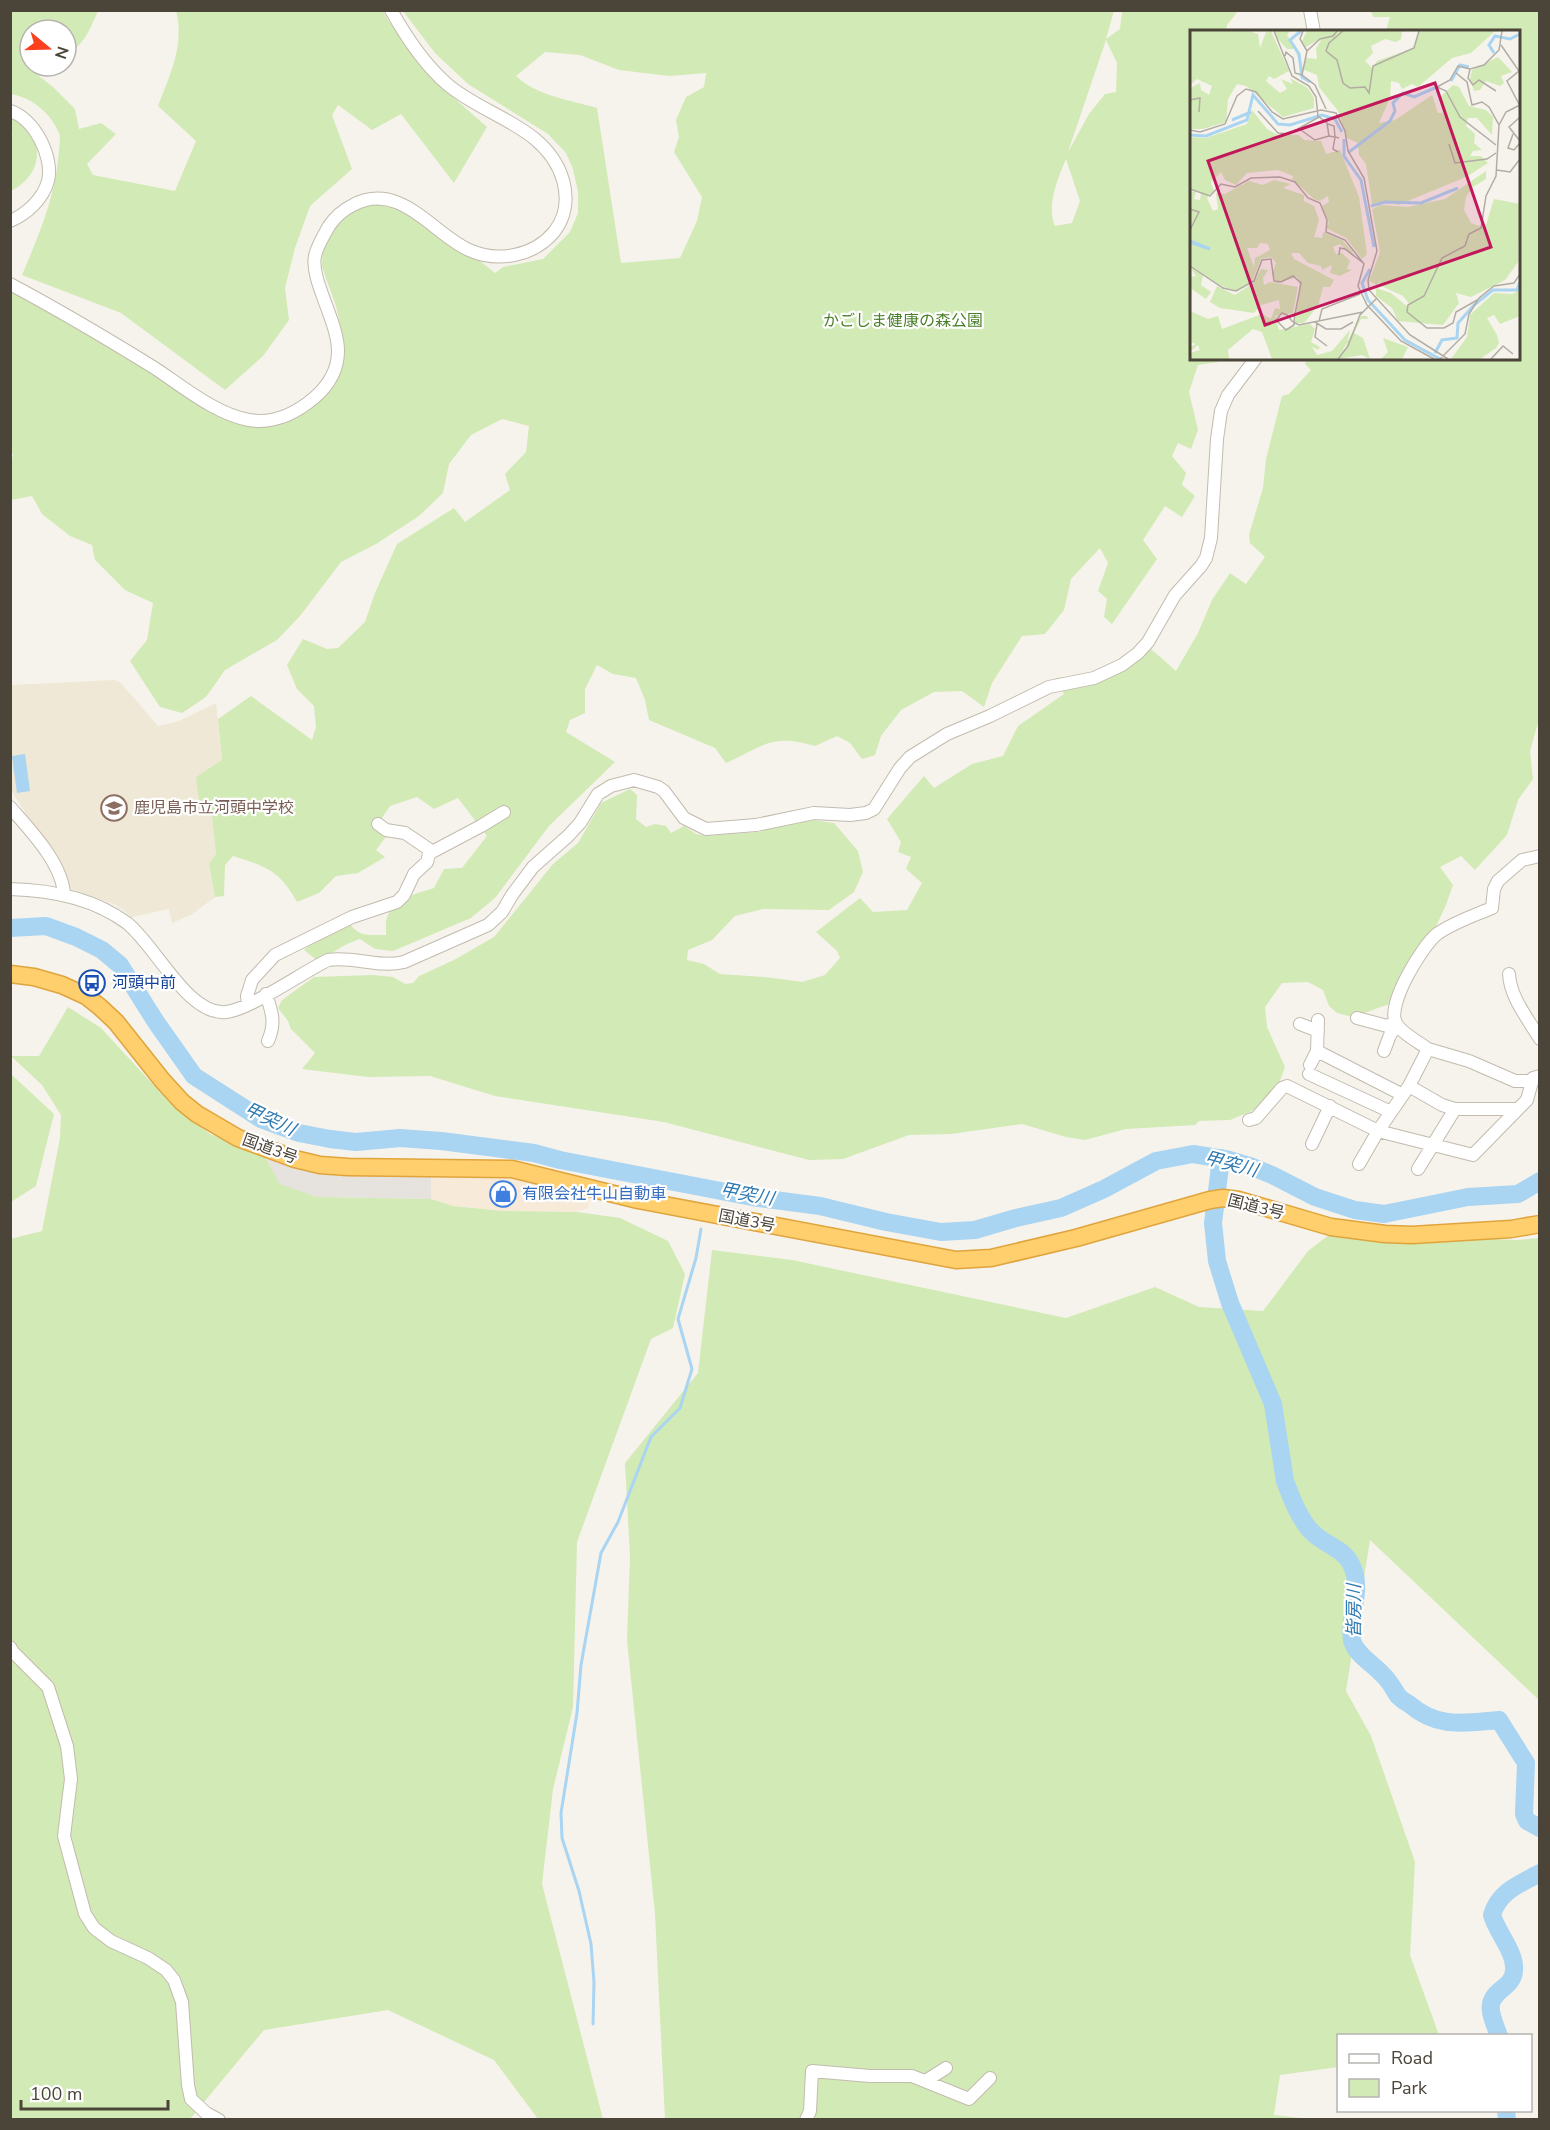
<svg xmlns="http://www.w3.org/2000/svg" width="1550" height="2130" viewBox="0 0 1550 2130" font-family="'Nunito Sans','Noto Sans JP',sans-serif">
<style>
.commercial{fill:#f7ead8}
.industrial{fill:#e6e2dd}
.education{fill:#efe8d6}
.green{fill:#d2eab5;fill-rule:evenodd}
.water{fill:#a9d4f2}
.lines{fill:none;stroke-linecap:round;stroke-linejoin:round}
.stream{stroke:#a9d4f2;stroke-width:3}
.river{stroke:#a9d4f2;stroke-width:18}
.minor-casing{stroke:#c2bbae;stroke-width:14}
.highway-casing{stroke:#e0a43c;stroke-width:19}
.minor{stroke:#fff;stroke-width:12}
.highway{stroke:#ffcf6e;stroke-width:16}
.labels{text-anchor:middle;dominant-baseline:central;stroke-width:4.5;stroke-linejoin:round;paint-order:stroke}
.park-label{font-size:16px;fill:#4a7f2a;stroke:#fff}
.education-label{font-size:16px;fill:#785e54;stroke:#fff;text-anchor:start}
.transit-label{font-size:16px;fill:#164399;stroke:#fff;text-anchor:start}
.street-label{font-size:16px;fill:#4b4439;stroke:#fff}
.shop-label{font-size:16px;fill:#366cbe;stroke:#fff;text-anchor:start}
.water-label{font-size:18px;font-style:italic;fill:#2e7ab2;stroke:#fff}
.inset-river{fill:none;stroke:#a9d4f2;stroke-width:3}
.inset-road{fill:none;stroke:#b2ada4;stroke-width:1.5}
.view{fill:#c2185b;fill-opacity:0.15;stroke:#c2185b;stroke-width:3}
.inset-edge{fill:none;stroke:#4b4439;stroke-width:3}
</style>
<rect width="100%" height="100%" fill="#f6f3ec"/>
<path class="commercial" d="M431 1176 516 1177 559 1191 590 1197 588 1208 577 1212 503 1211 453 1206 431 1199Z"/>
<path class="industrial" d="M266 1158 287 1165 351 1175 431 1176V1199L317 1197 279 1184Z"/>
<path class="education" d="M114 680 120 682 158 726 179 721 216 703 222 760 199 800 212 816 216 854 209 865 215 897 191 915 172 923 169 909 132 917 116 905 69 888 49 850 11 790V685Z"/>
<path class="green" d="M11 11H98C91 26 84 48 66 53V30H30V64L26 66 53 87 75 109 79 129 101 123 116 134 87 164 93 175 175 191 196 141 158 106C170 75 185 44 176 11H383L388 20 430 77 487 127 454 183 401 114 372 130 338 105 332 115 352 169 310 206 295 248 285 288 289 320 263 356 225 390 121 313 22 275C39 235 56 195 59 151 59 146 61 138 59 133 50 112 32 98 11 94Z
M403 11H1114L1106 39 1120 29 1122 11H1238L1227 25 1226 31 1192 32V358L1220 359 1218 362 1198 365 1189 392 1198 430 1191 449 1178 443 1172 456 1186 473 1182 485 1195 496 1182 517 1165 506 1143 540 1157 559 1112 624 1104 617 1107 599 1098 591 1108 563 1100 548 1071 579 1064 610 1045 634 1022 636 992 683 984 707 962 691 934 692 901 710 881 736 875 755 862 759 850 743 837 736 815 746C771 733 764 746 726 763L715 748 649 720 645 700 636 678 613 674 597 665 585 689V713L570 720 566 732 615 762 549 826 495 898 471 918 393 951 375 949 360 939 347 944 318 961 304 950 345 916C357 937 363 935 386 935 386 929 385 920 388 915 395 898 418 893 434 888L444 869 462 868 487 836 458 798 434 809 417 797 390 806 382 818 391 830 376 850 385 857 358 873 336 876 319 893 297 902C279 870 267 867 233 856L225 865 224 896 215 897 209 864 216 854 212 816 199 800 196 777 222 760 218 719 251 696 312 740 316 727 314 706 297 689 287 665 303 639 327 649 338 648 365 622 375 593 397 544 454 508 465 522 510 490 505 474 526 452 529 426 502 419 471 435 449 464 443 493 419 516 376 544 341 562 300 616 277 640 225 670 206 697 182 713 160 707 130 661 147 640 153 603 125 590 95 560 92 545 70 536 42 514 32 496 11 500 10 472 13 454 10 451V292L118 339 226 408 246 415 268 417 313 405 336 381 341 358 342 333 336 306 322 267 323 227 335 209 357 195 376 194 409 204 495 273 503 267 543 259 570 232 578 213V192L573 169 566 153 548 134 468 84 435 53ZM1106 40 1117 63 1116 92 1105 94 1089 114 1068 152ZM545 52 580 55 619 70 669 76 706 73 704 87 686 97 676 120 679 137 674 152 702 197 697 221 680 258 621 263 597 108C570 100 537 96 516 76ZM1066 159 1080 201 1072 223 1055 226C1046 206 1058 178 1066 159Z
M1371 11H1539L1540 716 1530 751 1533 779 1518 800 1507 835 1475 870 1461 856 1440 867 1453 885 1446 905 1433 933 1392 1003 1353 1017 1337 1013 1329 1006 1323 990 1308 982 1282 983 1265 1007 1267 1027 1285 1067 1276 1091 1254 1110 1230 1120 1199 1121 1195 1125 1126 1129 1085 1140 1066 1137 1022 1124 951 1134 909 1135 843 1159 809 1160 664 1122 495 1096 430 1076 368 1077 302 1069 315 1053 291 1029 288 1021 278 1008 282 1000 314 977 373 975 393 977 405 984 413 983 419 976 454 960 494 937 553 864 578 843 601 803 630 789 637 795 636 819 646 827 655 824 666 826 671 833 684 826 696 834 705 836 759 832 785 824 813 820 834 823 858 851 863 872 854 892 829 910 763 909 735 916 712 940 688 950 687 960 704 964 720 974 765 977 802 982 825 975 840 958 837 951 816 932 860 898 873 912 907 910 922 883 906 869 911 857 898 852 901 842 887 819 924 776 934 788 972 764 1003 756 1018 726 1064 694 1055 678 1118 673 1151 649 1176 671 1198 633 1212 600 1230 573 1246 584 1265 557 1250 543 1249 535 1263 488 1266 459 1282 396 1289 394 1311 370 1305 364 1306 359 1518 358V32L1386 31 1390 17H1373Z
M11 113C15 116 22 120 26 124 45 150 39 176 11 191L10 137 13 136 11 133Z
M68 1007 101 1028 170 1103 210 1134 265 1157 280 1184 317 1197 431 1199 453 1206 503 1211 577 1212 620 1218 668 1241 685 1274 673 1328 651 1339 577 1542 573 1707 553 1789 542 1884 603 2119H538L494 2060 388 2010 264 2030 190 2119H11L10 1239 42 1231 60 1138 61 1115 42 1085 11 1056H39Z
M11 1074 54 1114 36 1186 11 1202Z
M1334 1231 1516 1240 1539 1238V1700L1370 1540 1346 1691 1371 1736 1415 1862 1410 1955 1439 2035 1338 2036V2067L1280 2075 1274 2115 1309 2119H665L655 1914 627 1640 630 1557 625 1463 698 1373 712 1250 792 1260 1066 1318 1155 1287 1199 1307 1263 1311 1308 1251Z"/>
<path class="water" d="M25 754 30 791 17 793 12 756Z"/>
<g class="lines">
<path class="stream" d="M593 2024 594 1982 591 1944 579 1891 562 1838 561 1813 577 1713 581 1665 601 1553 618 1522 651 1437 680 1408 692 1369 678 1319 696 1258 701 1229"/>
<path class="river" d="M10 928 46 926 76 937 102 950 120 965 156 1022 194 1076 261 1119 299 1133 330 1139 356 1142 400 1138 441 1141 534 1153 560 1160 752 1197 820 1206 886 1222 941 1232 975 1230 1016 1218 1061 1208 1104 1189 1156 1161 1193 1154 1230 1160 1250 1166 1272 1175 1315 1197 1355 1210 1384 1214 1468 1197 1518 1194 1540 1181
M1217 1191 1221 1158
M1215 1207 1213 1223 1217 1261 1230 1303 1273 1404 1285 1481C1291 1497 1300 1521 1313 1533 1325 1545 1343 1548 1351 1564 1364 1589 1348 1616 1352 1640 1355 1654 1373 1664 1382 1674 1389 1680 1393 1688 1398 1696 1401 1699 1405 1702 1409 1704 1438 1729 1464 1723 1499 1720L1526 1763 1524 1814 1527 1821 1540 1828
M1499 2036C1496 2027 1489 2013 1491 2004 1494 1989 1513 1987 1514 1971 1516 1952 1497 1933 1492 1915 1499 1891 1520 1884 1540 1873
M1506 2110 1507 2120"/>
<g class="minor-casing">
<path id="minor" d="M1310 10 1314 32
M10 111C34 118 54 157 48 181 43 199 27 214 10 221
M10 284C59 310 106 338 153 367 181 385 215 414 249 420 273 424 295 414 314 398 328 386 338 371 338 351 338 321 310 280 315 256 317 246 324 235 329 226 335 217 343 210 353 205 400 180 433 234 469 250 498 263 534 256 554 232 566 217 568 198 563 180 547 126 485 117 447 84 424 64 406 37 391 10
M10 807C30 830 62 863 64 894
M430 853 481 826 504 812
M10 889C52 890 93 898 127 923 156 946 188 1016 226 1012 249 1010 303 972 328 960 354 956 378 968 404 962L488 925 502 912 512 895 533 867 568 836 580 823 598 794 611 786 634 780 658 787 664 791 684 818 706 829 756 825 814 813 850 815 866 813 874 809 900 768 910 757 947 734 990 716 1049 687 1094 678 1122 665 1138 653 1148 642 1175 595 1201 566 1206 558 1211 538 1217 439 1221 411 1228 395 1256 358
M1509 974C1510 997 1528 1019 1540 1039
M266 994C272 1012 276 1023 268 1041
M248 1004 247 996 252 980 275 955 352 917 397 902 404 895 414 874 427 862 430 850 405 833 386 830 378 824
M1357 1018 1387 1026 1395 1022
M1300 1024 1318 1031
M1428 1049 1469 1061 1515 1081H1533
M1317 1051 1318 1020
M1384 1051 1390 1035 1397 1025
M1310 1065 1317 1051 1403 1095
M1309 1074 1391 1112
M1409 1086 1428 1049C1420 1043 1400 1032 1396 1023 1386 1005 1422 946 1437 934 1454 922 1473 916 1492 908L1494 889 1498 881 1522 860 1540 856
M1249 1120 1256 1118 1282 1088 1287 1086 1378 1131 1409 1086 1442 1105 1455 1109H1518L1527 1100 1533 1078 1540 1076
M1312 1144 1330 1106
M1359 1164 1378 1131 1473 1155 1518 1109
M1418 1169 1455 1109
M10 1647 13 1652 48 1687 67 1746 71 1779 64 1836 85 1914 94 1928 111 1941 148 1958 166 1970 174 1980 182 2002 188 2085 191 2099 206 2113 219 2120
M927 2080 946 2068
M806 2120 810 2111 812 2071 870 2076H912L969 2099 990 2078"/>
</g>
<g class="highway-casing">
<path id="highway" d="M10 974 34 977 62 985 86 996 100 1007 116 1022 162 1080 182 1102 197 1114 238 1138 295 1159 320 1165 348 1167 512 1169 638 1200 956 1260 991 1258 1076 1238 1210 1200 1223 1198 1239 1200 1331 1227 1385 1234 1412 1235 1511 1229 1540 1224"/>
</g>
<use href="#minor" class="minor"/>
<use href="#highway" class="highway"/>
</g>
<defs>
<g id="school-ring" transform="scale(1.35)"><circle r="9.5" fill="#fff" stroke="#8d6e63" stroke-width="1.5"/><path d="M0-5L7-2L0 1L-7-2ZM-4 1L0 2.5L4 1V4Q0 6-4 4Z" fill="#8d6e63"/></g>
<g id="bus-ring" transform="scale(1.35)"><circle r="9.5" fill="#fff" stroke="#1a4fb4" stroke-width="1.5"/><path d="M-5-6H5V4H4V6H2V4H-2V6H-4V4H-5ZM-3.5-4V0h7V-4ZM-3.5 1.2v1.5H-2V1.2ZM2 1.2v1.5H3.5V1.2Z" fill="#1a4fb4"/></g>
<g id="shop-ring" transform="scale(1.35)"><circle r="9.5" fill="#fff" stroke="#3f7fe0" stroke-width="1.5"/><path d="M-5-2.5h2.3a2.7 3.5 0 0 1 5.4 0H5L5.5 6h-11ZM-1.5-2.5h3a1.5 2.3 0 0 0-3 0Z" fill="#3f7fe0"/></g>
</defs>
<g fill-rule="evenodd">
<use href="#school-ring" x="114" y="808"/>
<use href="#bus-ring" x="92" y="983"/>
<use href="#shop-ring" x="503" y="1194"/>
</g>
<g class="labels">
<g class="park-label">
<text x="903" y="321">かごしま健康の森公園</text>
</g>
<g class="education-label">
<text x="134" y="808">鹿児島市立河頭中学校</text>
</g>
<g class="transit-label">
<text x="112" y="983">河頭中前</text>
</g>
<g class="street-label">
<text transform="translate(270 1149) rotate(20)">国道3号</text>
<text transform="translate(1256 1207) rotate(14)">国道3号</text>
<text transform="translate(747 1221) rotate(11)">国道3号</text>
</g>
<g class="shop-label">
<text x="522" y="1194">有限会社牛山自動車</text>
</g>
<g class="water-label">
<text transform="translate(270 1119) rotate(25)">甲突川</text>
<text transform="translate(1231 1164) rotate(15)">甲突川</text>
<text transform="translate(747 1194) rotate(11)">甲突川</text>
<text transform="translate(1354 1611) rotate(-90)">皆房川</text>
</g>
</g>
<g transform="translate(1190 30)">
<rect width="330" height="330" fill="#f6f3ec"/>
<path d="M0 1H59L68 4 70 18 76 2 81 1 99 41 84 49 79 46 76 51 90 63 97 59 91 49 103 54 100 48 118 58 124 68V78L93 87 56 56 47 54 38 69 36 92 13 99H0V58L10 53 11 60 19 65 22 56 7 49 0 55ZM85 1H100L97 5 109 24 108 28 105 19H97L86 7ZM117 1H212L211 9 206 12 195 9 181 16 183 23 175 31 182 38 187 31 224 18 228 1H305L281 23 262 28 228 57 222 54 212 59 209 53 201 51 200 68 189 93 205 90 242 65 248 83H253L249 68 263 55 269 57 279 76 296 80 303 87 302 105 287 88H278L276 96 285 104 284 113 292 120 283 121 280 126H291L298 133 276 147 208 175 195 171 182 174 176 134 169 125 168 113 157 108 148 81 129 57 127 45 112 39 116 28 127 29 126 18 133 7 116 17 112 11ZM308 27 322 42 311 46 314 53 310 56 296 51 290 60 284 61 280 49 282 40ZM62 80 77 99 88 105H109L114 110 131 111 136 124 150 120 169 167 177 224 172 229 156 208 136 198 139 193 132 176 139 172 138 166 130 171 124 169 102 149 103 146 88 140 57 143 46 155 35 150 31 142 21 152 24 161 17 168 23 181 28 179 26 163 35 164 59 151 73 155 84 150 101 154 93 158 114 165V171L124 176 129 190 124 207 132 208 133 202 152 210 162 221 165 228 150 214 143 217 146 224 152 223 160 231 157 239 162 240 150 246 140 243 142 235 132 240 131 236 118 233 109 223H101L104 229 144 250 140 257H133L128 276 114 293H105L110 256 107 247 87 253 82 244 86 233 81 227 71 229 62 252 48 261 31 256 0 235V161L6 162 4 169 10 170 11 163 0 159V107L16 108 57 94ZM70 213 78 214 80 220 65 228 64 237 57 218H67ZM296 141V149L283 157 276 167 274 180 281 193 295 198 304 169 330 174 328 232 315 250 281 267 266 263 269 273 253 295 208 291 202 278 186 266V258L201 263 218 277 220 275 213 266 189 255 191 249 187 255 179 251 190 222 182 179 191 175 218 177 255 169ZM0 237 13 245 11 255 21 262 16 269 0 258V247L6 246ZM71 239 78 240 73 248 74 255 80 252 108 257 103 283 85 286 89 300 120 294 125 299 121 312 130 317 128 320 122 317 127 325 142 321 160 300 156 317 147 329H82L72 302 63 299 38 320 39 329H0V323L10 320 8 315 0 322V317L6 314 0 312V281L18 289 28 286 32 299 72 284 81 289 85 278 90 279 89 270 71 275 64 283 30 278 20 272 27 256 45 265 63 253ZM330 260V286L310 294 304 285 297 288 307 305 309 313 306 318 290 329H261L277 307 280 285 304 263 322 264ZM171 286H177L178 289H171L164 303 173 308 180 329 172 325 148 329ZM193 308 218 317 212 329H191L198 322Z" fill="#d2eab5" fill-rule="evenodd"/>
<path class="inset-river" d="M111 1 100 10 109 24 112 47 120 52M304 23 299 15 305 6 320 9 330 4M261 51 270 35 279 37M42 90 61 82M0 105 16 106 57 90 63 65 88 94 100 95 132 85 145 89 152 102M154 109V126L171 150 184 217M159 122 200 91 205 81 203 73 213 63 224 67 247 57M181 176 195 172 231 173 268 158M0 211 20 219 0 212M180 239 172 253 178 270 215 310 250 329M245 323 252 310 267 308 268 293 284 275 303 260H327L330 252"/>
<path class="inset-road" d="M84 1 102 46 119 56 126 67 128 86 137 93 139 106 145 107 143 119 148 122M113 1 110 9 117 21M153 1 139 13 136 21 147 30 153 53 160 58 175 57 179 63 183 36 224 18 229 1M311 15 329 41 317 51 330 76M95 26 96 22 103 28 105 43 112 45M280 39 278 48 283 55 289 50 306 61M266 43 277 52 282 75 292 72 299 77 309 95 306 146 296 166 291 198 279 204 275 216 252 228 234 266 218 275 217 282 237 298H254L263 293 266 282 289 269M112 45 117 21 130 9 143 6 147 1M112 45 125 55 136 79M0 70 10 68 9 82M68 81 88 103 99 104 129 87M330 87 319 97 330 111M138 94 144 96 145 107 149 108M309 95 316 82 330 75M108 98 125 110 139 106M0 100 10 102 35 94 47 66 56 59 66 62 82 82 93 89 131 80 146 83 155 101 158 121 174 148 187 221 178 250 179 260 220 305 258 329M323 104 318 118 324 120 330 113M259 114 265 133 297 129 306 123M306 115 270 87 256 61 247 57 260 50 268 36 280 39 294 35 309 20 312 1M307 140 320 142 330 129M0 159 20 166 31 154 45 157 61 148 90 147 105 152 118 168 130 173 137 190 136 202 155 210 174 234 168 256 177 275 211 311 244 329M0 179 9 182 0 200M149 225 150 218 155 219 172 232M0 236 33 258 46 261 64 251 72 230 81 229 84 251 91 252 103 246 111 253 105 284 104 292V295L96 300 86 290 92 283 97 285 102 291 103 292 109 295 173 282M129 291 132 279 170 264M125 292 136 299H151L163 292M127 294 125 307 137 316M148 329 158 316 170 285 186 269M250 329 275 304 279 284 289 268 304 256 324 253 330 244M301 329 313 316 323 324"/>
<path class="view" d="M245 53 301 217 75 295 18 131Z"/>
<rect width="330" height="330" class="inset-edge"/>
</g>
<rect width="1550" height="2130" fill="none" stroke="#4b4439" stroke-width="24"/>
<rect x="1337" y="2034" width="195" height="78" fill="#ffffff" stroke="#b7b4b0" stroke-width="1.5"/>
<rect x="1349" y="2054" width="30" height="9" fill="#ffffff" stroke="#b7b4b0" stroke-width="1.5"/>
<text x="1391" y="2064" font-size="18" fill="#4b4439">Road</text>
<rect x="1349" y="2079" width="30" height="18" fill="#d2eab5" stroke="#b7b4b0" stroke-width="1.5"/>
<text x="1391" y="2094" font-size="18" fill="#4b4439">Park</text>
<g transform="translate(48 48) rotate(109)"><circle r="28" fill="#ffffff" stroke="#b7b4b0" stroke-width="1.5"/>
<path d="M0-4.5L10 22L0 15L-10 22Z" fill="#fc3f1d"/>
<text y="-9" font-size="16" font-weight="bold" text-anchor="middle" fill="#4b4439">N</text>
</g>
<path d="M21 2100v9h147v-9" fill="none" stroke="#4b4439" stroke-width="3"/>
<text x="30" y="2100" font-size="18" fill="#4b4439" stroke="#ffffff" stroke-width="4.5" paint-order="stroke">100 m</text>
</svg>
